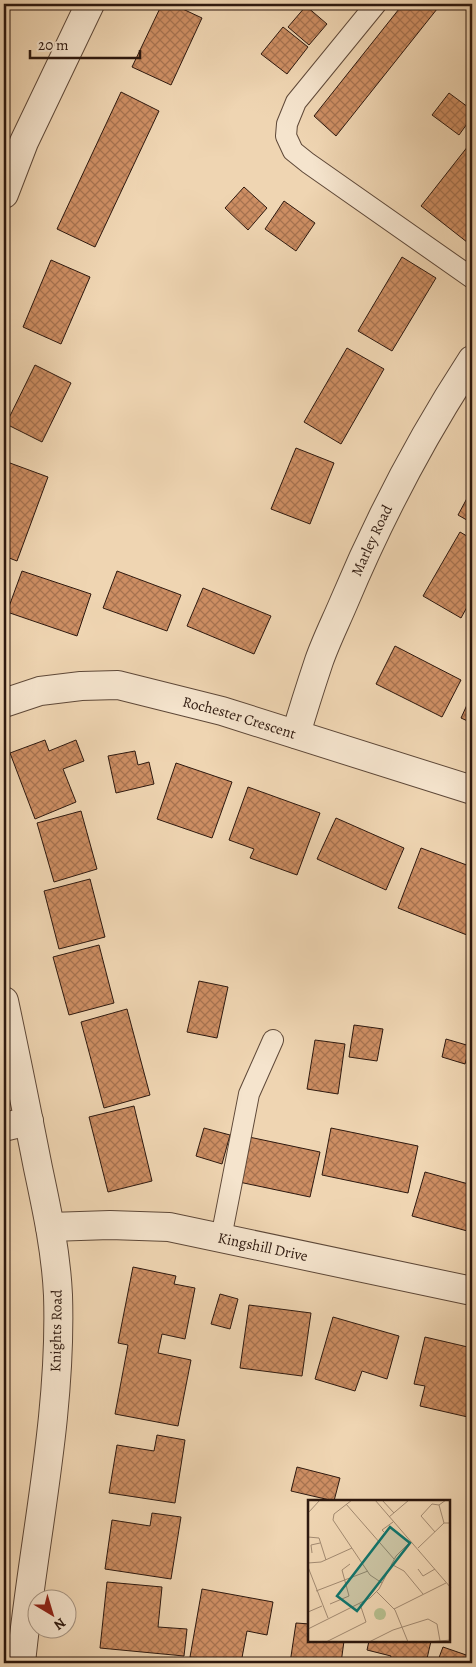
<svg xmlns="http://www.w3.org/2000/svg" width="476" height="1667" viewBox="0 0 476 1667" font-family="Alegreya,serif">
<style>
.building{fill:url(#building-cross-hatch);stroke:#2e190f}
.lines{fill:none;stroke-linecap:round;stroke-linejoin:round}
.service-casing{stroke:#5e4838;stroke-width:22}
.minor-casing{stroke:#5e4838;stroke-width:30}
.service{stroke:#f5e4cd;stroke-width:20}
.minor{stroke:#f5e4cd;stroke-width:28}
.labels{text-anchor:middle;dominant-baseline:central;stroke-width:4.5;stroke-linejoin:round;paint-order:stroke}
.street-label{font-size:15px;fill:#2e190f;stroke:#f5e4cd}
.inset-road{fill:none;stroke:#a28a71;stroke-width:1}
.view{fill:#0f766e;fill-opacity:0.15;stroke:#0f766e;stroke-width:2.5}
.inset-edge{fill:none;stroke:#2e190f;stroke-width:2.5}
</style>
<defs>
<pattern id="building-cross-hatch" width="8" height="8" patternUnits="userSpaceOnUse" patternTransform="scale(1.25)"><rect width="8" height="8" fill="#cd8e63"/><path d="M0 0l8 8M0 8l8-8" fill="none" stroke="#a77350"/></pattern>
</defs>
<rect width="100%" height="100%" fill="#efd5b2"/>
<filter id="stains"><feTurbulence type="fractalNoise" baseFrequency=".004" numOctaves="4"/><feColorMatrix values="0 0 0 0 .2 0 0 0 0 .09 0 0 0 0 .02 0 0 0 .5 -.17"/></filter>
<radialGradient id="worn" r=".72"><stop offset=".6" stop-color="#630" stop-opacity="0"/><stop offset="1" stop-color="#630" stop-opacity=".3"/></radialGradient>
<path class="building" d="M162 4H172L202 18 171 85 132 67Z
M403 4H441L336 136 314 116Z
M306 6 327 24 309 45 288 27Z
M283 27 308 47 287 74 261 54Z
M121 92 159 111 95 247 57 229Z
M449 93 472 110V117L459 135 432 115Z
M472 141V246L421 206Z
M244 187 267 208 248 230 225 208Z
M284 201 315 223 296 251 265 229Z
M402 257 436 278 392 351 358 331Z
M51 260 90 277 61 344 23 327Z
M347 348 384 369 341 444 304 422Z
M35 365 71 383 42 442 6 424Z
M296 448 334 463 310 524 271 509Z
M10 463 48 477 17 561 4 556V480Z
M472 489V523L458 515Z
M460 532 472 539V598L461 618 423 596Z
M22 571 91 594 77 636 7 612Z
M117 571 181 595 167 631 103 608Z
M203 588 271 616 254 654 187 626Z
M395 646 461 680 442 717 376 684Z
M472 694V723L461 718Z
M45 740 49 751 76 740 84 761 63 769 76 802 35 819 10 753Z
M135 751 138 765 149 762 154 784 116 793 108 756Z
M176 763 232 782 212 838 157 819Z
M248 787 320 813 297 875 250 858 254 849 229 840Z
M81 811 97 869 54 882 37 823Z
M336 818 404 848 386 890 317 859Z
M421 848 472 867V937L398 908Z
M90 879 105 937 59 949 44 891Z
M99 945 114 1003 69 1015 53 957Z
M199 981 228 987 217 1038 187 1032Z
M127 1009 150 1095 104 1108 81 1022Z
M354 1025 383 1029 377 1061 349 1057Z
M446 1039 470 1046 465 1064 442 1057Z
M315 1040 345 1044 338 1094 307 1089Z
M134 1106 152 1181 108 1192 89 1117Z
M204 1128 230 1135 222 1164 196 1156Z
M331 1128 418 1146 408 1193 322 1175Z
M249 1137 320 1152 310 1197 239 1182Z
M425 1172 472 1185 471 1232 412 1216Z
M133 1267 176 1276 174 1284 195 1288 185 1339 162 1334 158 1353 191 1360 178 1426 115 1414 128 1345 118 1343Z
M220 1294 238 1299 230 1329 211 1324Z
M249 1305 311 1313 302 1376 240 1368Z
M333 1317 399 1336 387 1379 362 1371 355 1391 315 1379Z
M425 1337 472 1348V1418L420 1406 425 1386 414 1384Z
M157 1435 185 1440 175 1503 109 1493 117 1445 154 1451Z
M297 1467 340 1478 334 1501 291 1491Z
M152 1513 181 1517 171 1579 105 1569 112 1520 150 1526Z
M107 1582 162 1587 158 1627 187 1629 184 1656 100 1648Z
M202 1589 273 1602 267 1635 247 1631 241 1663H223L190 1657Z
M296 1623 310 1624V1641H344L341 1663H290Z
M369 1641H431L426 1663H389L391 1656 367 1650Z
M443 1647 472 1657V1663H437Z"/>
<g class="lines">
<g class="service-casing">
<path id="service" d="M376 4 296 102 287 124 286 136 293 151 308 163 472 278
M221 1238 249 1094 273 1040"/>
</g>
<g class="minor-casing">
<g id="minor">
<path d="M4 194 24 142 90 4"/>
<path id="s1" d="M4 703 40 691 81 686 118 685 222 711 472 790"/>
<path id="s2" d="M296 734C303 710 311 685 319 661 326 641 336 621 344 602 380 516 421 438 472 360"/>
<path d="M4 1001C16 1057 27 1112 38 1168 47 1210 56 1252 58 1295 62 1419 33 1541 21 1663"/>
<path d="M4 1127 29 1121"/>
<path id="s3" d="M50 1227 110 1225 169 1227 472 1291"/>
</g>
</g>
<use href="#service" class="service"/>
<use href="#minor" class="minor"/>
</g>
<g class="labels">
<g class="street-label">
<text stroke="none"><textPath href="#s2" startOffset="208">Marley Road</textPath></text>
<text stroke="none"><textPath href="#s1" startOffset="242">Rochester Crescent</textPath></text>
<text stroke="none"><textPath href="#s3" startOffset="215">Kingshill Drive</textPath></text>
<text transform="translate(56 1331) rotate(-89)">Knights Road</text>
</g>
</g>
<g transform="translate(308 1500)">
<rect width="142" height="142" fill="#efd5b2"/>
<path d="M66 114a6 6 0 1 1 12 0a6 6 0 1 1-12 0Z" fill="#b6be8e"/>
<path class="inset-road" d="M44 0 26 14 25 20 62 75 74 83M67 0 143 88M74 0 86 13M38 4 86 59M131 5 136 23M0 13 12 0M81 17 101 0M76 32 74 30 85 22M127 32 113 16 124 4 131 5 138 0M0 37 11 38 18 60M110 48 136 23H143M4 53 3 45 12 43M0 63 13 62 44 48M83 64 96 71 115 94M0 67 20 118M110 69 115 76 127 69M8 91 60 71M69 92 87 110 100 142M22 104 41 96 34 70 42 64M86 109 138 83M0 112 14 106M0 129 62 98 71 89 88 56 103 41M18 142 58 122 52 104M61 142 85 130 120 119 129 124 132 141M120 142 143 140"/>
<path class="view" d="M82 27 102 43 49 111 29 96Z"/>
<rect width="142" height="142" class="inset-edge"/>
</g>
<rect width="476" height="1667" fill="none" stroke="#efd5b2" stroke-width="20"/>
<rect x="5" y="5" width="466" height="1657" fill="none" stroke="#2e190f" stroke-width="2.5"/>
<rect x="10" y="10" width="456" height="1647" fill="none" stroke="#2e190f"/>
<g transform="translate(52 1614) rotate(142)"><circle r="24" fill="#f5e4cd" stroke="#a59381"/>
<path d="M0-4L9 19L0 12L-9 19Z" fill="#8f2418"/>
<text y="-8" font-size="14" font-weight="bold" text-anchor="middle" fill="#2e190f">N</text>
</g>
<path d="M30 50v8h110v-8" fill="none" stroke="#2e190f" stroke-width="2.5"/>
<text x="38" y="50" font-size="15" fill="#2e190f" stroke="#f5e4cd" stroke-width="4" paint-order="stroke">20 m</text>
<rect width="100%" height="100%" filter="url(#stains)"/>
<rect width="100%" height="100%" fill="url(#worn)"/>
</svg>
